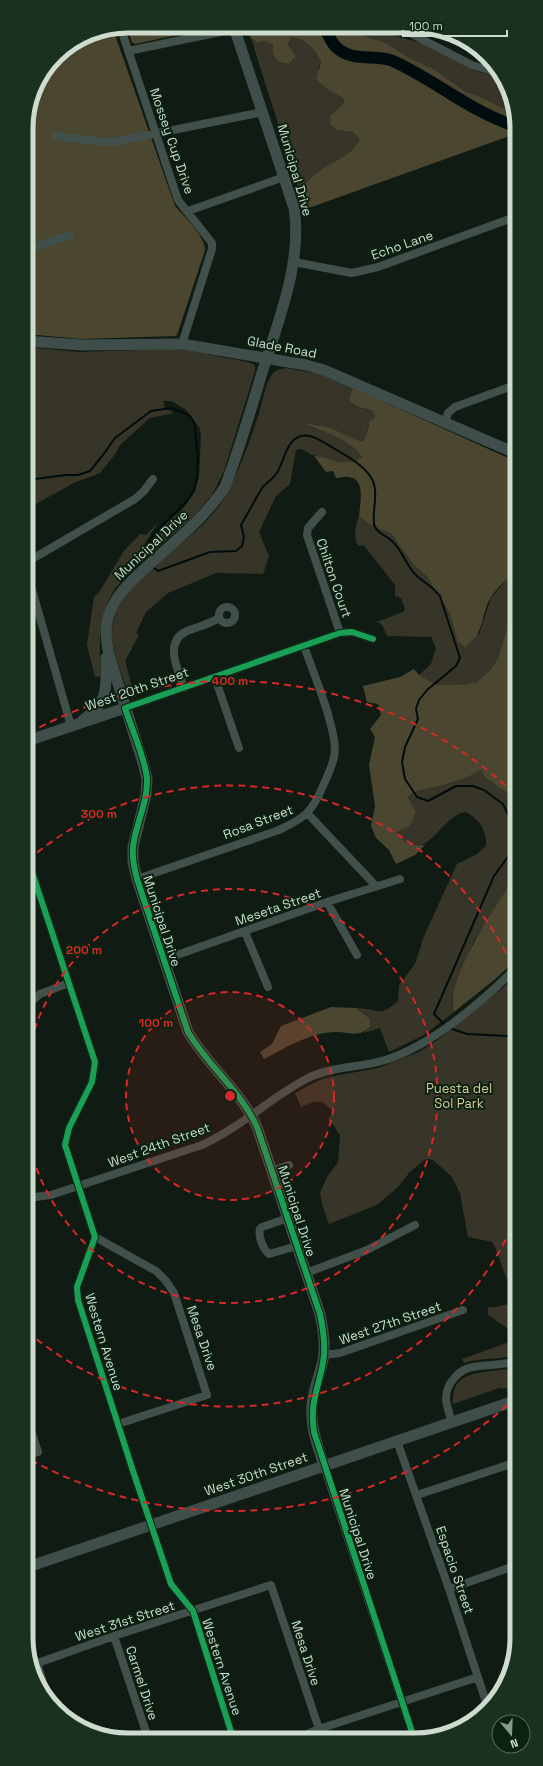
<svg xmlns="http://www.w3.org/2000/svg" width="543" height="1766" viewBox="0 0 543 1766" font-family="'Space Grotesk',sans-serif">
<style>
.green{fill:#373527}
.forest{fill:#4b4630}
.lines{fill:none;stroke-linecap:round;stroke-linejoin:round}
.stream{stroke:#010c0e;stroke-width:2}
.river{stroke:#010c0e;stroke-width:12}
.street{stroke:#42504b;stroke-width:8}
.secondary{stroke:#3f4e4a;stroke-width:11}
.cycleway-casing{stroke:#0a2210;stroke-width:8}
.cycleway{stroke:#1a9f57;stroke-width:6}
.ring{fill:none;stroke:#d62828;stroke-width:2;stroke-dasharray:7 5}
.labels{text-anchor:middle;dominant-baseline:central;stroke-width:4;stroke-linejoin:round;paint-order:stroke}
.street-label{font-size:13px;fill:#cedcd0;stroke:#0a2210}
.park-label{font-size:13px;fill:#d8c995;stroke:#0a2210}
.rim{fill:none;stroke:#cedcd0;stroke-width:5}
.centre{fill:#d62828;stroke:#0a2210;stroke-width:2}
.ring-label{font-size:12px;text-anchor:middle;font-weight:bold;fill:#d62828;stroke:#0a2210;stroke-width:4;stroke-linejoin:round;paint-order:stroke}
</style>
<rect width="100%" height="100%" fill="#101c13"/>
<path class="green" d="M348 27 372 28 380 32 425 44 474 70 498 77 515 111H509L479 96 466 92 435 70 408 57 386 43 358 34Z
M291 37C306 39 314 50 321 62L318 68 330 91 343 98 344 103 330 116 337 130 353 132 361 139C352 155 332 161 318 172 311 177 305 184 299 190L251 38 258 43 264 41 273 45V54L278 62 289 64 296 56 288 45Z
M26 347 78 352 171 349 191 351 248 362 255 365V371L224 471 212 495 194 516 140 563 144 554 166 523 182 510 189 500 199 478 201 435 199 427 185 409 171 401H163L165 408 174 413 150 418 119 446 116 453 100 473 74 483 32 506 27 505Z
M286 368 320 374 353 388 349 399 354 406 372 411 375 416 368 426 367 433 363 441C343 438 325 422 304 424 325 431 348 439 362 457 360 459 357 462 354 463 351 464 318 457 313 455 307 453 303 447 296 450L290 484 276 496 259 532 269 556 263 574 216 573 168 593 146 612 136 633 139 635 125 661 135 697 131 696 128 693C123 675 113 656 112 637 110 578 195 547 223 500 238 475 251 439 260 410 263 400 265 385 271 376 275 370 280 369 286 368Z
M359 516 369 524 392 533 412 563 427 577 450 614 457 641 479 634 491 598 509 577 516 572V605L512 612 498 658 491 669 477 682 462 685H437L419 675 431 664 436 648 431 637 387 636 382 625 378 622 371 624 403 612 405 609 401 598 395 596V585L366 548 364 545 359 546C352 539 356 524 359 516Z
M159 521C147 538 138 556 128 574 124 580 117 585 113 592 98 619 99 646 101 676L95 677 87 645 94 597 98 594 124 551 140 534 146 535Z
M481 770 510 795 516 805V876L474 941 460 974 452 999V1006L454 1012 424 1035 389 1052 380 1028 364 1033 370 1027V1019L356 1008C379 1009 379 1018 398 1001L399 985 415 964 424 936 457 864 477 854 486 846C487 830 479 819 466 812 463 813 459 813 457 815 436 827 421 867 396 832L412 804 408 797C418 789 428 789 440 786 454 782 469 778 481 770Z
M516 977V1354C499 1361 481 1357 464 1363L462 1359 512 1341 507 1328 488 1315V1307C498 1307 506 1306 515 1300 515 1292 509 1284 506 1277 501 1265 499 1254 492 1242L468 1237 460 1193 452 1177 433 1160 428 1159 424 1160 409 1173 398 1187 377 1205 329 1224 323 1207 320 1193 327 1177 338 1162 340 1136 333 1124 328 1120 332 1114V1110L322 1102H314L301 1107 295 1093 320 1080 334 1076 378 1068 419 1052 439 1039Z
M516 1367 517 1387 513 1389 499 1388 453 1404C450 1365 491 1375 516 1367Z"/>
<path class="forest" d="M126 27 128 26 215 27 135 44 132 42Z
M247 27H321L332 48 337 52 351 58 391 63 449 95 474 111 502 126 515 130V134L306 209 299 190C305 184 311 177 318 172 332 161 353 155 360 139L353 132 337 130 330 124V116L344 103 343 98 330 91 316 79 321 62C315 50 306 39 291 37L288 45 296 56 289 64 278 62 273 54V45L264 41 258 43 251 38Z
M326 27H348L358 34 386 43 408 57 435 70 466 92 479 96 509 111H515V120L506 119 460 97 396 59 348 51 335 44Z
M113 29 175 206C184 216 205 236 205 250L178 332 176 336 81 339 26 334V122L34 89 56 56 89 34Z
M353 388 515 461 516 572C507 579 497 588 491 597 479 617 487 631 465 647L457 641 450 614 427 577 412 563 392 534 369 524 359 516C360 504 366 479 349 477 344 476 340 478 336 478L333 471 326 472 314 456C331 457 347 469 362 457 349 439 323 431 302 423 314 424 326 426 337 431 346 435 352 439 363 441L367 433 370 420 373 419 375 416 372 411C363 407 354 409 349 399Z
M516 605V805L510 795 485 777 481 770C469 778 454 782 440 786 428 789 417 789 408 797L416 812C410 827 410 826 396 832 404 843 412 847 425 845L415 855 396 864 389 850 376 838 371 826 375 806 369 765 375 737 370 729 381 715 378 704 367 702 363 686 400 677 414 669 419 675 437 685H462L477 682 491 669 498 658 512 612Z
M516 876V960L494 980 454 1012C443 983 498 901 516 876Z
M331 1007 356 1008 370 1019V1027C358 1038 351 1032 336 1032 311 1032 285 1048 264 1059L260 1052 272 1044 281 1026Z"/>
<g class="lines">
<path class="stream" d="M27 480 66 475H78L90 471 103 455 115 438 151 411 171 408 189 415 194 422 198 457 197 478 194 491 187 501 155 533 141 557 147 561
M153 567 158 571 210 552 236 551 242 546 244 537 241 525C248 513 255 500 262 488 266 483 273 479 277 473 284 462 286 440 301 436 312 433 326 444 335 449 347 456 365 466 372 479 380 495 370 516 375 527 379 535 387 535 393 542 404 553 406 566 417 576 425 583 433 587 440 596L460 658 456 666 427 690 419 700 416 709 418 719 405 747 402 762 405 779 417 797 428 801 456 786H473L484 790 503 804 513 825 515 843 510 854 494 876 434 1014 445 1025
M449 1028 467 1034 507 1036 513 1033 516 1027"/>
<path class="river" d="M324 27C332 41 332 47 347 54 361 60 379 55 393 61 435 80 471 112 515 126"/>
<path class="street" d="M400 28 472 65 496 72
M121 29 178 200 212 243V249L182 344
M128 51 235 29
M56 136 104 142H113L263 112
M188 211 284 177
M26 250 70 235
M294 262 352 273 378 267 515 217
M445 422 448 413 455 407 515 385
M322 512 308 528 307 535 340 633
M27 562 135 499 144 491 153 479
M27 572 71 726
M219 615a8 8 0 1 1 16 0a8 8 0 1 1-16 0Z
M215 678 239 748
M184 688C178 670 163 642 187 631 198 627 209 624 219 618
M125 708 340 633 352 632 373 639
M308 814 376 886
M27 857 95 1062 92 1082 69 1128 65 1145 95 1237 77 1287 78 1300 133 1471 171 1584 193 1611 233 1738
M137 879 279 830C305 818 312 812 323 786 327 777 332 767 334 757 340 735 312 670 304 646
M327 902 357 955
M245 932 268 987
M163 960 327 902 400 879
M27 1005 40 994 69 983
M272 1171 289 1165
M27 1198 51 1195 202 1145C240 1128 271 1097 308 1078 332 1066 360 1068 385 1060 431 1046 482 1002 516 968
M288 1218 262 1227 260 1229C258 1237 263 1249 269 1254L297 1246
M95 1237 156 1271 166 1281 174 1293 207 1395 118 1424
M306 1273 367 1250 415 1225
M324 1355 340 1353 463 1310
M28 1422 38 1452 28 1455
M452 1422C450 1415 446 1406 446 1398 446 1384 459 1369 473 1367 488 1364 501 1366 516 1361
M397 1441 449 1589 488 1708
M324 1466 414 1738
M417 1495 517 1462
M449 1589 517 1565
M114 1636 148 1738
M37 1663 46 1692
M32 1665 114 1636 271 1585 319 1729
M298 1738 319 1729 478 1677"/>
<path class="secondary" d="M234 27 294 208C303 261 277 325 261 376 250 413 239 450 225 487 206 516 179 538 153 561 137 576 119 590 111 610 104 624 106 640 109 655L143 763 147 779 146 795 133 847V862L137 879 188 1032C208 1066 241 1091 257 1127L320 1314C323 1329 326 1345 323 1360 320 1375 313 1390 312 1406 310 1427 318 1446 324 1466
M26 341 81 345 182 344 306 365 324 370 515 453
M83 720C110 701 106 686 106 658
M27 741 125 708
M28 1567 517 1400"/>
<g class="cycleway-casing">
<path id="cycleway" d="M373 639 352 632 340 633 125 708C132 730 145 757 147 779 148 803 135 825 133 848 132 859 134 868 137 879L188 1032C208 1066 241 1091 257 1127L320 1314C323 1328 325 1341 324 1355 321 1385 309 1398 314 1432L414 1738
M27 857 95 1062 92 1082 69 1128 65 1145 95 1237 77 1287 78 1300 133 1471 171 1584 193 1611 233 1738"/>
</g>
<use href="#cycleway" class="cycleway"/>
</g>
<circle cx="230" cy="1096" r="104" fill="#d62828" fill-opacity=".12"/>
<g class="ring">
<circle cx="230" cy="1096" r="104"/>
<path d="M28 1053A207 207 0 1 1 28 1139"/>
<path d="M516 1218A311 311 0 0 1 28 1332M28 860A311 311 0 0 1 515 972"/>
<path d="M516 1397A415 415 0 0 1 29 1459M29 733A415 415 0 0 1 516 795"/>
</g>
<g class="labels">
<g class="street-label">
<text transform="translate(172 141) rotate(71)">Mossey Cup Drive</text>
<text transform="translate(295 170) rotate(74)">Municipal Drive</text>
<text transform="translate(402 245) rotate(-19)">Echo Lane</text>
<text transform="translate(282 347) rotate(11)">Glade Road</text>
<text transform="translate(151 545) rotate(-43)">Municipal Drive</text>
<text transform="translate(334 578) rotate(71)">Chilton Court</text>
<text transform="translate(137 689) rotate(-19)">West 20th Street</text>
<text transform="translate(258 822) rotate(-21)">Rosa Street</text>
<text transform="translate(278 907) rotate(-19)">Meseta Street</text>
<text transform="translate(162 921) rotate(72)">Municipal Drive</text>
<text transform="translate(159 1145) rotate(-20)">West 24th Street</text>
<text transform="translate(297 1211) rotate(72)">Municipal Drive</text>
<text transform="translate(390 1323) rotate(-19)">West 27th Street</text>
<text transform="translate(202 1338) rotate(71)">Mesa Drive</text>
<text transform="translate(104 1342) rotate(73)">Western Avenue</text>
<text transform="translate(256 1474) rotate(-19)">West 30th Street</text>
<text transform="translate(358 1534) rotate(72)">Municipal Drive</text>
<text transform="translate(455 1570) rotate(71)">Espacio Street</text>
<text transform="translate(125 1621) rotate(-18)">West 31st Street</text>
<text transform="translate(306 1653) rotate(72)">Mesa Drive</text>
<text transform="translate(222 1667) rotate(72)">Western Avenue</text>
<text transform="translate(142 1683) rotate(72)">Carmel Drive</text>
</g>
<g class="park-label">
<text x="459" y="1088">Puesta del<tspan x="459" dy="15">Sol Park</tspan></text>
</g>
</g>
<path d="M0 0H543V1766H0ZM128 33H415A95 95 0 0 1 510 128V1638A95 95 0 0 1 415 1733H128A95 95 0 0 1 33 1638V128A95 95 0 0 1 128 33Z" fill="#1a311f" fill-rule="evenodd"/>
<path class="rim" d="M128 33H415A95 95 0 0 1 510 128V1638A95 95 0 0 1 415 1733H128A95 95 0 0 1 33 1638V128A95 95 0 0 1 128 33Z"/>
<circle cx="230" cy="1096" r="6" class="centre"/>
<g class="ring-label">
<text x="230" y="685">400 m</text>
<text x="99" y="818">300 m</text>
<text x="84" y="954">200 m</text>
<text x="156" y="1027">100 m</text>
</g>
<g transform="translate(511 1734) rotate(161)"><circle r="19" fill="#0a2210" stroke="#586c5d"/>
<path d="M0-3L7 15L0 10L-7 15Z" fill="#8c998e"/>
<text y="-6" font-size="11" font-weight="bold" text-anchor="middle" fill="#cedcd0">N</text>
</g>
<path d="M403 30v6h104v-6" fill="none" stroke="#cedcd0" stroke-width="2"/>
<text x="409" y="30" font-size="12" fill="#cedcd0" stroke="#0a2210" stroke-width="3" paint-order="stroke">100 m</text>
</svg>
